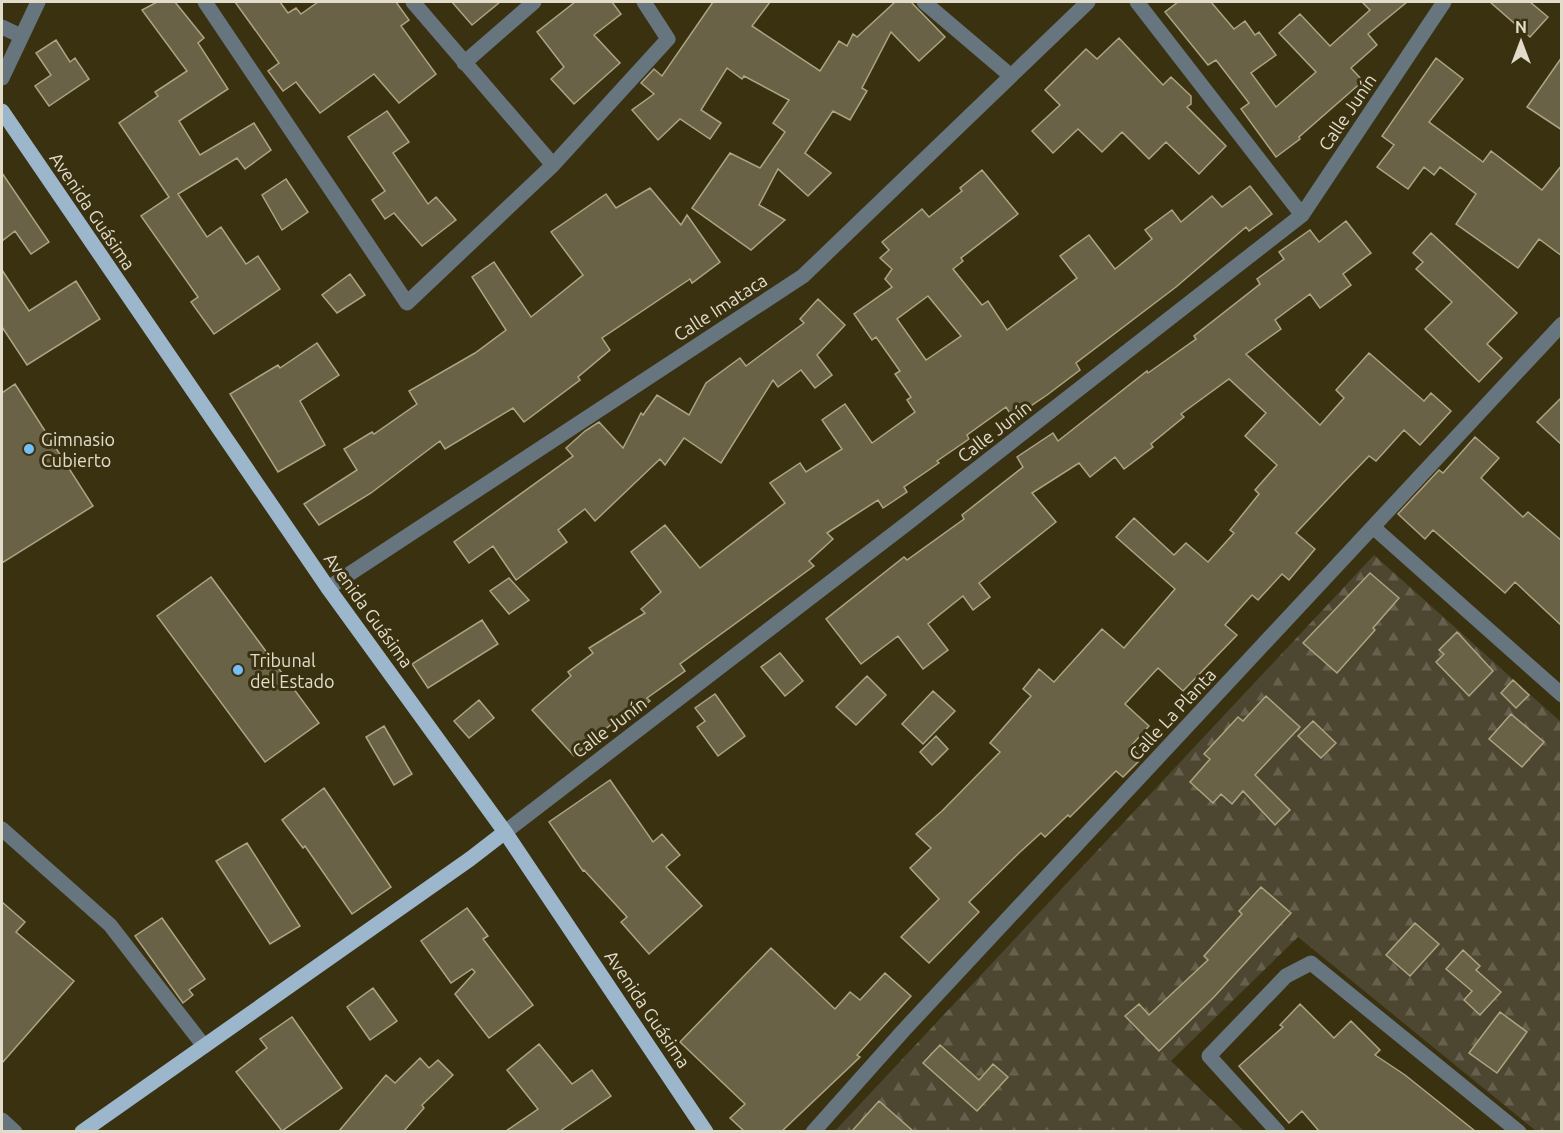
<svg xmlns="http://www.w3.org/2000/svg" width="1563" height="1133" viewBox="0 0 1563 1133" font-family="Ubuntu,sans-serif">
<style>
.forest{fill:url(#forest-firs)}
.building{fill:#696246;stroke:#aea481;stroke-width:1.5;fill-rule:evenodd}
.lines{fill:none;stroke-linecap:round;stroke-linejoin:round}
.minor{stroke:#67757f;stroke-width:15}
.major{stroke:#9cb7cc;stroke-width:15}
.poi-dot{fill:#74c0f6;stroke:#3a3111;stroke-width:2}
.labels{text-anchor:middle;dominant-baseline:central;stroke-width:6;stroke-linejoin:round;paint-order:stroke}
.street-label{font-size:18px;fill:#e2ddcb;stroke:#3a3111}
.poi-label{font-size:18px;fill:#e2ddcb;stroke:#3a3111;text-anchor:start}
</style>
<defs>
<pattern id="forest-firs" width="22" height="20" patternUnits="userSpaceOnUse" patternTransform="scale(1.5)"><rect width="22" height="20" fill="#4d4630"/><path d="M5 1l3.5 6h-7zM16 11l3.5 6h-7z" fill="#66604d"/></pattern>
</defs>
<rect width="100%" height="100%" fill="#3a3111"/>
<path class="forest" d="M1374 555 1561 722V1131H1536L1298 937 1171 1061 1244 1131 834 1132Z"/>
<path class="building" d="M157 2H175L204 38 198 43 228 89 179 121 200 155 254 123 271 150 245 169 237 158 178 194 207 237 221 227 246 264 258 256 280 289 214 334 191 302 198 297 141 216 169 197 119 123 158 96 155 92 187 71 142 10Z
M235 2H280L288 13 296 8 301 14 318 2H396L409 20 401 26 436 74 399 103 374 74 320 113 296 82 283 91 268 71 279 63Z
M452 2H500L472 25Z
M575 2H612L621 14 594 35 620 63 574 104 551 79 564 67 537 32Z
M713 2H770L752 26 820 71 839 41 847 46 853 34 857 37 895 2H911L945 37 919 61 891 32 862 88 867 91 850 120 833 111 805 153 831 173 808 196 778 169 759 205 785 220 751 250 692 208 730 153 760 168 785 132 773 123 789 100 744 76 742 79 727 68 701 110 721 123 710 139 680 119 658 140 632 110 654 94 641 83 654 69 662 76Z
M1178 2H1211L1234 29 1245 21 1255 35 1259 32 1276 55 1251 73 1276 107 1316 72 1279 33 1300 14 1330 46 1370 10 1362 2H1407L1368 34 1377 45 1351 68 1363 81 1299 137 1300 139 1276 157 1241 109 1249 103 1216 60 1208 65 1165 12Z
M1490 2H1530L1548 17 1530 37Z
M1119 38 1163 85 1171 77 1191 96V104L1187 107 1226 146 1199 174 1166 142 1149 159 1122 132 1102 152 1078 129 1053 153 1032 131 1060 105 1045 90 1086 49 1097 59Z
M56 40 70 62 75 58 89 79 49 106 35 86 51 75 36 53Z
M1562 57V130L1527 107Z
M1436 58 1463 79 1429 122 1483 162 1491 151 1542 190 1562 165V256L1539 239 1518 268 1456 224 1476 194 1440 167 1434 175 1424 167 1408 189 1377 167 1394 145 1382 136Z
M387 111 409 142 393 153 428 204 436 197 456 220 422 246 394 213 385 219 372 200 385 191 348 137Z
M982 170 1018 214 961 258 963 261 953 269 982 305 988 301 1007 330 1077 278 1060 256 1089 235 1115 269 1152 239 1145 230 1172 210 1181 222 1212 196 1222 207 1250 186 1272 214 1249 231 1246 227 1176 287 1076 363 1080 370 1047 395 1013 418 1006 407 967 435 969 439 937 461 939 463 904 487 907 492 883 508 878 500 827 533 833 539 809 561 814 566 680 664 685 671 647 698 650 701 618 727 614 722 574 756 532 710 571 676 568 672 593 653 589 648 645 613 641 609 661 592 631 552 665 525 700 568 785 503 770 483 800 463 806 472 842 449 822 420 845 404 872 443 915 412 907 400 911 397 895 374 900 371 876 337 872 340 854 314 892 287 885 279 892 269 880 258 889 250 882 242 922 209 929 217 962 191 960 188ZM928 296 961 336 926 360 897 319Z
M2 173 49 242 31 254 15 231 2 241Z
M286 179 308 212 282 230 262 195Z
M650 188 681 225 687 215 720 262 692 283 690 279 602 338 610 350 578 377 580 380 524 422 513 408 445 449 440 441 371 493 319 525 304 504 357 470 344 449 372 432 374 434 417 404 409 391 475 353 506 330 472 277 494 262 531 317 583 275 551 232 606 194 616 208Z
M1346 221 1371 253 1343 274 1351 285 1320 308 1310 294 1275 320 1281 329 1246 354 1320 425 1344 398 1336 390 1369 353 1424 401 1431 393 1451 411 1420 445 1404 430 1376 461 1369 456 1342 484 1296 533 1315 549 1289 580 1282 574 1258 600 1252 595 1225 625 1237 635 1183 691 1158 668 1125 704 1149 726 1130 747 1142 758 1123 777 1116 771 1070 817 1068 815 1045 837 1041 833 1019 853 969 902 979 912 929 963 901 937 939 899 910 868 931 848 916 834 942 811 1000 752 990 743 1031 696 1023 689 1039 669 1054 682 1102 629 1124 648 1175 589 1116 537 1134 518 1174 555 1186 543 1208 562 1234 533 1230 530 1259 494 1255 490 1277 465 1245 436 1266 413 1229 379 1181 414 1184 417 1151 444 1153 447 1124 469 1115 457 1090 477 1079 463 1032 493 1056 522 979 583 990 597 973 610 963 596 928 624 948 650 923 669 898 636 861 664 826 619 904 557 907 560 964 519 962 515 1023 467 1017 457 1053 433 1058 441 1147 371 1148 373 1196 339 1194 336 1260 284 1257 279 1284 259 1279 252 1310 230 1319 242Z
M1431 233 1517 313 1487 344 1502 358 1479 382 1425 329 1452 302 1416 269 1423 262 1413 253Z
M2 270 29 311 76 281 100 319 27 365 2 327Z
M350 274 365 295 337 313 322 295Z
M818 299 845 325 817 355 832 375 815 388 801 370 778 387 773 380 721 463 684 438 665 465 660 459 595 521 585 509 558 530 567 542 516 580 493 546 469 563 454 542 573 456 566 448 585 431 599 422 623 448 641 413 643 415 657 395 689 415 706 383 740 358 746 366 804 323 800 319Z
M317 343 339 375 300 401 325 445 278 472 230 394 278 365 280 368Z
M15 384 93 506 2 563V393Z
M1562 397V445L1537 422Z
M1475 437 1499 458 1481 478 1523 517 1528 512 1562 541V626L1515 582 1505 593 1433 530 1425 539 1398 514 1439 470 1443 473Z
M1370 573 1399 598 1373 628 1375 630 1337 673 1303 643Z
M211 577 319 723 265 762 157 616Z
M509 578 529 600 509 614 490 591Z
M482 620 498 644 428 688 412 664Z
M1457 632 1493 671 1469 696 1436 662 1444 654 1439 650Z
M780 653 803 681 785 696 761 667Z
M867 676 886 695 856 725 836 707Z
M1513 680 1529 695 1516 708 1501 693Z
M933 691 955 711 923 744 902 724Z
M715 694 745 736 718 756 697 727 705 721 695 708Z
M1266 696 1300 727 1255 775 1290 810 1275 825 1243 791 1232 804 1221 794 1213 803 1190 782 1210 759 1204 754 1238 717 1243 721Z
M479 700 494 718 469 738 454 721Z
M1511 714 1544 742 1522 767 1489 739Z
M1313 721 1336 743 1321 758 1298 736Z
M384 726 412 774 394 785 366 737Z
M936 736 948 749 932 765 920 752Z
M610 780 653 842 662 834 680 855 666 867 702 906 649 954 621 922 627 917 584 870 583 871 549 822Z
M324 788 391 887 352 914 305 846 303 848 282 820Z
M247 843 300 926 270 944 216 861Z
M1261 887 1291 913 1214 997 1159 1051 1125 1016 1139 1004 1149 1015 1208 960 1204 956 1242 914 1239 911Z
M2 902 25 922 16 932 74 981 2 1063Z
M467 908 488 936 483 939 533 1005 489 1038 455 994 475 972 472 969 451 983 421 941Z
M162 918 205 979 189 990 193 995 183 1003 135 936Z
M1415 923 1439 944 1410 976 1386 955Z
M771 948 835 1009 850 992 860 1000 885 973 911 996 857 1055 860 1057 782 1131H744L730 1118 745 1104 680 1042Z
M1463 950 1480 966 1476 970 1501 992 1480 1015 1464 1000 1472 991 1446 969Z
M373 988 397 1021 370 1040 347 1007Z
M1300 1004 1334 1038 1351 1021 1380 1050 1375 1055 1405 1075 1475 1131H1319L1302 1111 1289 1123 1239 1066 1283 1027 1280 1025Z
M1500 1012 1527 1032 1497 1073 1469 1053Z
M292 1017 342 1088 282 1131 236 1072 267 1048 260 1039Z
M539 1044 572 1084 592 1070 611 1096 560 1131H506L538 1109 507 1070Z
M940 1045 979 1080 993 1064 1008 1077 977 1111 923 1063Z
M420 1058 429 1068 438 1060 453 1075 422 1105 424 1108 404 1131H339L386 1075 395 1083Z
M879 1101 913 1131H852Z"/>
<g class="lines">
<path class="minor" d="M205 2 407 303 553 165 668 39 644 2
M413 2 553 165
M924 2 1011 76
M1137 2 1302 215
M2 27 21 36
M464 63 534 2
M2 78 38 2
M1373 527 1562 695
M328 588 803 276 1088 2
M2 829 110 925 204 1046
M505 832 905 525 1302 215 1444 2
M2 1120 15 1132
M813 1132 903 1031 1562 324
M1278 1132 1209 1056 1286 976 1311 963 1519 1132"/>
<path class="major" d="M2 111 328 588 505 832 706 1132
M82 1132 470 859 505 832"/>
</g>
<g class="poi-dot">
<circle cx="29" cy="449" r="6"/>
<circle cx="238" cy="670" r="6"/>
</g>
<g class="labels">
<g class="street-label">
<text transform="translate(1347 112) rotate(-56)">Calle Junín</text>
<text transform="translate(93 211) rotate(56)">Avenida Guásima</text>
<text transform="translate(720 307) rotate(-33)">Calle Imataca</text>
<text transform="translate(994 431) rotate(-38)">Calle Junín</text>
<text transform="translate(369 610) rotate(54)">Avenida Guásima</text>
<text transform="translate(1172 714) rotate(-47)">Calle La Planta</text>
<text transform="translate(609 727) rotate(-37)">Calle Junín</text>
<text transform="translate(648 1009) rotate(56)">Avenida Guásima</text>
</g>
<g class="poi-label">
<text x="41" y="439">Gimnasio<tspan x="41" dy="21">Cubierto</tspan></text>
<text x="250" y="660">Tribunal<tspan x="250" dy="21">del Estado</tspan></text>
</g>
</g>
<rect width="1563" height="1133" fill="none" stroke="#e2ddcb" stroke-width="6"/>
<g transform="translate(1521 42)" stroke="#3a3111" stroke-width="4.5" paint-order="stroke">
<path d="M0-4.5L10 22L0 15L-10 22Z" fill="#e2ddcb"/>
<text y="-9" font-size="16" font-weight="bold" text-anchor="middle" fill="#e2ddcb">N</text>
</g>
</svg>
